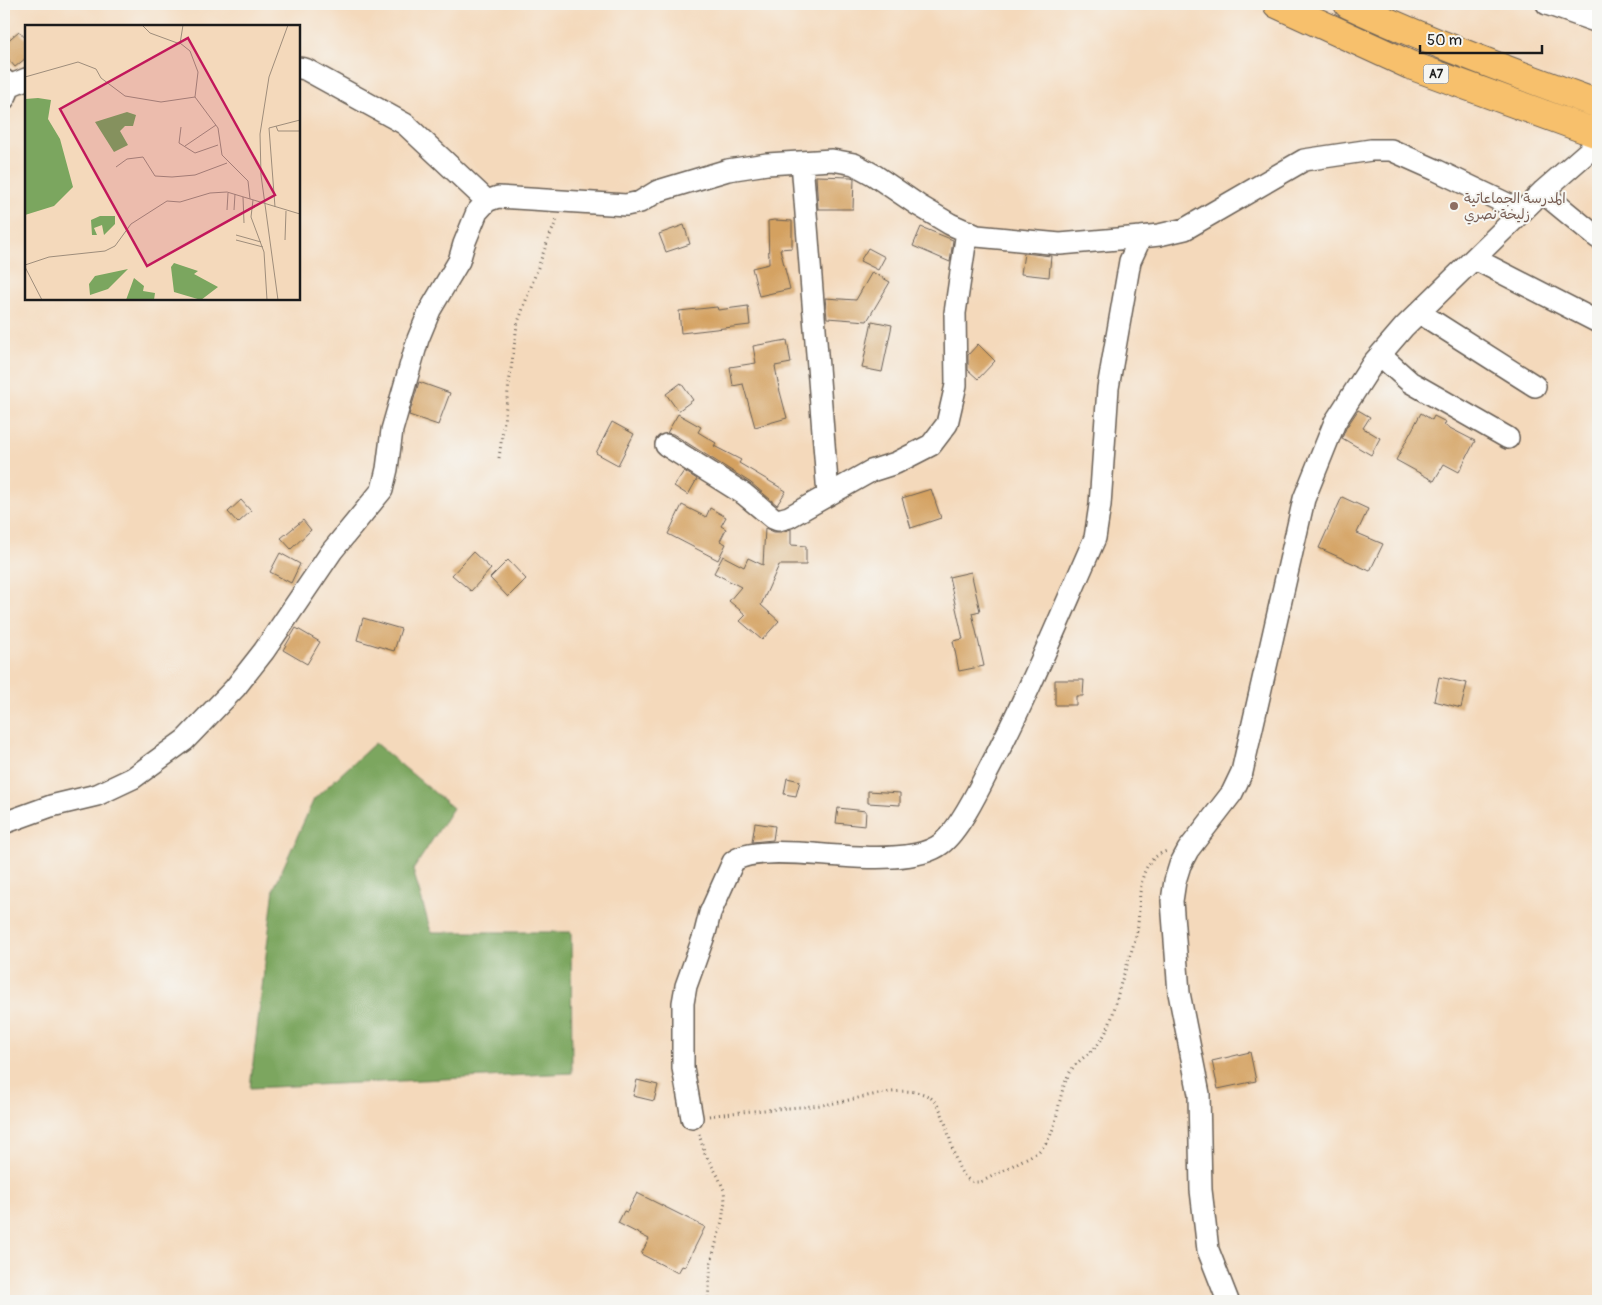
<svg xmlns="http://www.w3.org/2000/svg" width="1602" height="1305" font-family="Pangolin,'Playpen Sans Arabic',sans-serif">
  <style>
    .forest { fill: #7ba65f; stroke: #4c613e }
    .building { fill: #d4a161 }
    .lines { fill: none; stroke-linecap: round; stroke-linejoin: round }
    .minor-casing { stroke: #685e54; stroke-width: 24 }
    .highway-casing { stroke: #685e54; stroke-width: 30 }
    .path { stroke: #685e54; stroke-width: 3; stroke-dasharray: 1 4; stroke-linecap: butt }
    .minor { stroke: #fff; stroke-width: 21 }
    .highway { stroke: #f7c06c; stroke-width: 28 }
    .education-dot { fill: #8d6e63; stroke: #f6f6f2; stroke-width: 2 }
    .labels { text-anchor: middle; stroke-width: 4; stroke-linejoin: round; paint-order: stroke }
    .shield { fill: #f6f6f2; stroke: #5d5d5c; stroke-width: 1 }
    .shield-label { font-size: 12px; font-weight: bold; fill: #1c1c1c }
    .education-label { font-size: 14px; fill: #785e54; stroke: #f6f6f2; text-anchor: start }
    .inset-road { fill: none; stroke: #9e8d7b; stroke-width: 1 }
    .view { fill: #c2185b; fill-opacity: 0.15; stroke: #c2185b; stroke-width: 2.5 }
    .inset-edge { fill: none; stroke: #1c1c1c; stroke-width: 2.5 }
  </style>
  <rect width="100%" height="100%" fill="#f6f6f2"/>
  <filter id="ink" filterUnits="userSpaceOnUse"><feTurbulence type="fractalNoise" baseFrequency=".02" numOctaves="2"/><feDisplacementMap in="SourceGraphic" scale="10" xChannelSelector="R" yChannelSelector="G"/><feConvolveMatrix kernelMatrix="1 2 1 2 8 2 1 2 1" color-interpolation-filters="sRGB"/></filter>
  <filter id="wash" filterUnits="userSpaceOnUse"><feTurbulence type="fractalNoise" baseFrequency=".0096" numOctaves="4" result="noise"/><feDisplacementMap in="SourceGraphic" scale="20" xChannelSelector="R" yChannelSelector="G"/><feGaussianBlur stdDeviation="1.12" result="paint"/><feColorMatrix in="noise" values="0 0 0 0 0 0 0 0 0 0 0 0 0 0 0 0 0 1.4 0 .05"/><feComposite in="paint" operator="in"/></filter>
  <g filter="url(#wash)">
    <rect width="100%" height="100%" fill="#f4d9bb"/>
    <path class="forest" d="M 375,743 L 453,808 L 413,870 L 431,932 L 571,932 L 572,1073 L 250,1088 L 274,888 L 314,799 Z"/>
    <g id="blocks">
      <path class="building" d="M 19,31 L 26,39 L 26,58 L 15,67 L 4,54 L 4,44 Z
        M 816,176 L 851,177 L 854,178 L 853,209 L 818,209 Z
        M 774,220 L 792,221 L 792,248 L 780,249 L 790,289 L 759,296 L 752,268 L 769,264 L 768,221 Z
        M 684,225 L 690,244 L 666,252 L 659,234 Z
        M 921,227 L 953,240 L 950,262 L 913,246 Z
        M 868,248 L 885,257 L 878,270 L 860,261 Z
        M 1024,253 L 1051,256 L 1049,277 L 1021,274 Z
        M 872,272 L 890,282 L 867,321 L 827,318 L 825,298 L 856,300 Z
        M 748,306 L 750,325 L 681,333 L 679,311 L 717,307 L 718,310 Z
        M 872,321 L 892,325 L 882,372 L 862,368 Z
        M 787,340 L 791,363 L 775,366 L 779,388 L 787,418 L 755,427 L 743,384 L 733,386 L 730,367 L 756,363 L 753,346 Z
        M 978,344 L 995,361 L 978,379 L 968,370 L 968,355 Z
        M 419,382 L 450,393 L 438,425 L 409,415 Z
        M 681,383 L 693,400 L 678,411 L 666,394 Z
        M 1358,410 L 1370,417 L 1363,428 L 1380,438 L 1371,455 L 1342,438 L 1346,428 Z
        M 1421,413 L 1432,420 L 1434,416 L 1446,422 L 1444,425 L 1475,441 L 1459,472 L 1444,464 L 1434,481 L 1396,460 Z
        M 678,414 L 701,427 L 698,432 L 716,443 L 714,446 L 741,460 L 739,463 L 786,491 L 777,505 L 751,483 L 673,434 L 667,433 Z
        M 612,422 L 634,434 L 618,465 L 596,453 Z
        M 684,471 L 697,479 L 688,495 L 674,486 Z
        M 931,489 L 941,518 L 911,528 L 902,498 Z
        M 1342,497 L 1368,509 L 1357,533 L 1383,544 L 1370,571 L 1319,548 Z
        M 241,500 L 251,511 L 238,523 L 228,512 Z
        M 682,505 L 706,517 L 710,508 L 726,517 L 721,526 L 726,529 L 720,541 L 726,544 L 718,560 L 668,534 Z
        M 303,520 L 311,530 L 291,549 L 281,538 Z
        M 765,528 L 774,532 L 781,532 L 791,529 L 791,545 L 806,546 L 806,565 L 779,565 L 761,605 L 779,621 L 762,640 L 740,621 L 746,615 L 729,601 L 741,587 L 714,573 L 723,556 L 744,567 L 748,558 L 763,565 Z
        M 473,552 L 491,569 L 471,591 L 452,575 Z
        M 280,553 L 300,564 L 291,583 L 270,572 Z
        M 508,560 L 526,579 L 508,597 L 490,578 Z
        M 971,572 L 980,611 L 972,613 L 984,666 L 959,671 L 953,641 L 963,639 L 949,577 Z
        M 363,618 L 401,629 L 394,651 L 357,640 Z
        M 296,628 L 320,642 L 307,664 L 283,650 Z
        M 1439,677 L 1467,683 L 1461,708 L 1434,701 Z
        M 1055,680 L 1084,680 L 1083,696 L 1076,696 L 1076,705 L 1055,705 Z
        M 787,778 L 800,781 L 796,796 L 784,794 Z
        M 868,791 L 900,793 L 900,805 L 868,803 Z
        M 838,808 L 866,811 L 865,826 L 836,823 Z
        M 755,823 L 775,826 L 773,840 L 752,842 Z
        M 1250,1052 L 1256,1081 L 1218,1089 L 1212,1061 Z
        M 637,1080 L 658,1085 L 654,1101 L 633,1096 Z
        M 637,1193 L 705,1227 L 685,1267 L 682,1266 L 678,1273 L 641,1254 L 649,1239 L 618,1223 L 624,1211 L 627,1212 Z"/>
    </g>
  </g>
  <g filter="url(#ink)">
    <use href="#blocks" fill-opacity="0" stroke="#685e54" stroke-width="1"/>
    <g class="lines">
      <defs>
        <path id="minor" d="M 1547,4 L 1598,22
          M 299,68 L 305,69 L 405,124 L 487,201
          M 4,80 C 10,87 9,91 4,99
          M 9,86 L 26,79
          M 802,162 L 828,495
          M 1542,192 L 1598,238
          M 1475,259 L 1598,322
          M 1420,313 L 1535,386
          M 1380,355 L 1410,382 L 1508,438
          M 666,445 L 744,494 L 773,518 L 778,520 L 789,517 L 871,471 L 896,463 L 931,445 L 947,424 L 956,385 L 955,313 L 967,231
          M 4,823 L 51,806 L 97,795 L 133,778 L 185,740 L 235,688 L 264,651 L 332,551 L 382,490 L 387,469 L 392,430 L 418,339 L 430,310 L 459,261 L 464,244 L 477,212 L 487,201 L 498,197 L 626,205 L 640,202 L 658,191 L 728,170 L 767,164 L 832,160 L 854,164 L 874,175 L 918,205 L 950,224 L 977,236 L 1060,244 L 1141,237 L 1159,235 L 1185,229 L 1304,160 L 1371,150 L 1391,150 L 1436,170 L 1522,211
          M 692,1118 L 683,1068 L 683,1003 L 686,986 L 705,933 L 710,913 L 733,862 C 750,846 817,855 841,856 C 867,858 919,861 941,844 C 958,831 976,795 986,775 C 1027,698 1060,617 1095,538 L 1100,505 L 1108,388 L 1130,261 L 1141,237
          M 1228,1301 L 1208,1250 L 1201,1190 L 1199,1094 L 1179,993 L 1172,901 L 1175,881 L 1180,865 L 1188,850 L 1232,793 L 1242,772 L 1304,499 L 1335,422 L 1373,363 L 1404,327 L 1542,192 L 1598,143"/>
        <path id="highway" d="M 1277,4 L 1410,65 L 1598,134
          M 1348,4 C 1429,42 1514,73 1598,104"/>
      </defs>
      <use href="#minor" class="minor-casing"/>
      <use href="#highway" class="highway-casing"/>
      <path class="path" d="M 499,458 L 517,325 L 548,240 L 558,217
        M 709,1116 C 749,1110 789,1109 829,1104 C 855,1100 903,1084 926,1095 C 956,1107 946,1192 983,1181 L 1038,1152 C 1061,1132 1055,1098 1070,1072 C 1077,1060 1091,1054 1099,1043 C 1112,1026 1115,1005 1120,986 C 1126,967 1133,949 1137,931 C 1142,903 1133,862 1167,851
        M 699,1134 L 705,1154 L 718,1176 L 724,1190 L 725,1201 L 722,1221 L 711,1262 L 708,1301"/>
      <use href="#minor" class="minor"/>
      <use href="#highway" class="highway"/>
    </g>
  </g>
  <circle class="education-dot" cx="1454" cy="206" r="5"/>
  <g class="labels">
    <rect class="shield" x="1423.5" y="64.5" width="25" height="19" rx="4"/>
    <g class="shield-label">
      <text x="1436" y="78">A7</text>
    </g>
    <g class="education-label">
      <text x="1464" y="203">المدرسة الجماعاتية<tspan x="1464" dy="16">زليخة نصري</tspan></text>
    </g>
  </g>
  <g transform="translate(25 25)">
    <rect width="275" height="275" fill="#f4d9bb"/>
    <path d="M 13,73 L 26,75 L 23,94 L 35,114 L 48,162 L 29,181 L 0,190 L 0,74 ZM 102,87 L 111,90 L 108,101 L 100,101 L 95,106 L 103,120 L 89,127 L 70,97 ZM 75,191 L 90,191 L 90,199 L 79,210 L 77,200 L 69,203 L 72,210 L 67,210 L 66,195 ZM 149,238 L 173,246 L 169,249 L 193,262 L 176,275 L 149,267 L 146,242 ZM 103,244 L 83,264 L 65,270 L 64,259 L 70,251 ZM 109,253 L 119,261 L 118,266 L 130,268 L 129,275 L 101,275 Z" fill="#7ba65f"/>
    <path class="inset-road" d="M 117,0 L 125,8 L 155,19 L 158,0M 155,18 L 165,26 L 173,47 L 170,72M 0,52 L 53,37 L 71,44 L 76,53 L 100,71 L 136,77 L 170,72 L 193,103 L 197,130 L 223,156 L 225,174M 251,101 L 253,106 L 275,106M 156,102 L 154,118 L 170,128 L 193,120M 160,121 L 191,100M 91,142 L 102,134 L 118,132 L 130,151 L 147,152 L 170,150 L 202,138M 218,172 L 219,198M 228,175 L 226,192 L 239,227 L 242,275M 250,182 L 244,103 L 275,95M 202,185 L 203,168M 209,185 L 210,169M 211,210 L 236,217M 211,215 L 238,222M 260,215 L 261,186M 0,240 L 24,232 L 80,226 L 90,221 L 106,199 L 142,176 L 155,177 L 185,168 L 202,167 L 275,189M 0,242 L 17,275M 253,275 L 236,150 L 235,109 L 244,52 L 263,0"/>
    <path class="view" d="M 163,13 L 250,170 L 122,241 L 35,84 Z"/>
    <rect width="275" height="275" class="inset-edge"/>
  </g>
  <rect width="1602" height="1305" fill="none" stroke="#f6f6f2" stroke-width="20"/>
  <path d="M1420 45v8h122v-8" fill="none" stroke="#1c1c1c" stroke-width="2.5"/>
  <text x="1427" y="45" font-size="15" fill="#1c1c1c" stroke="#f6f6f2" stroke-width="4" paint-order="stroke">50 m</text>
</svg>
